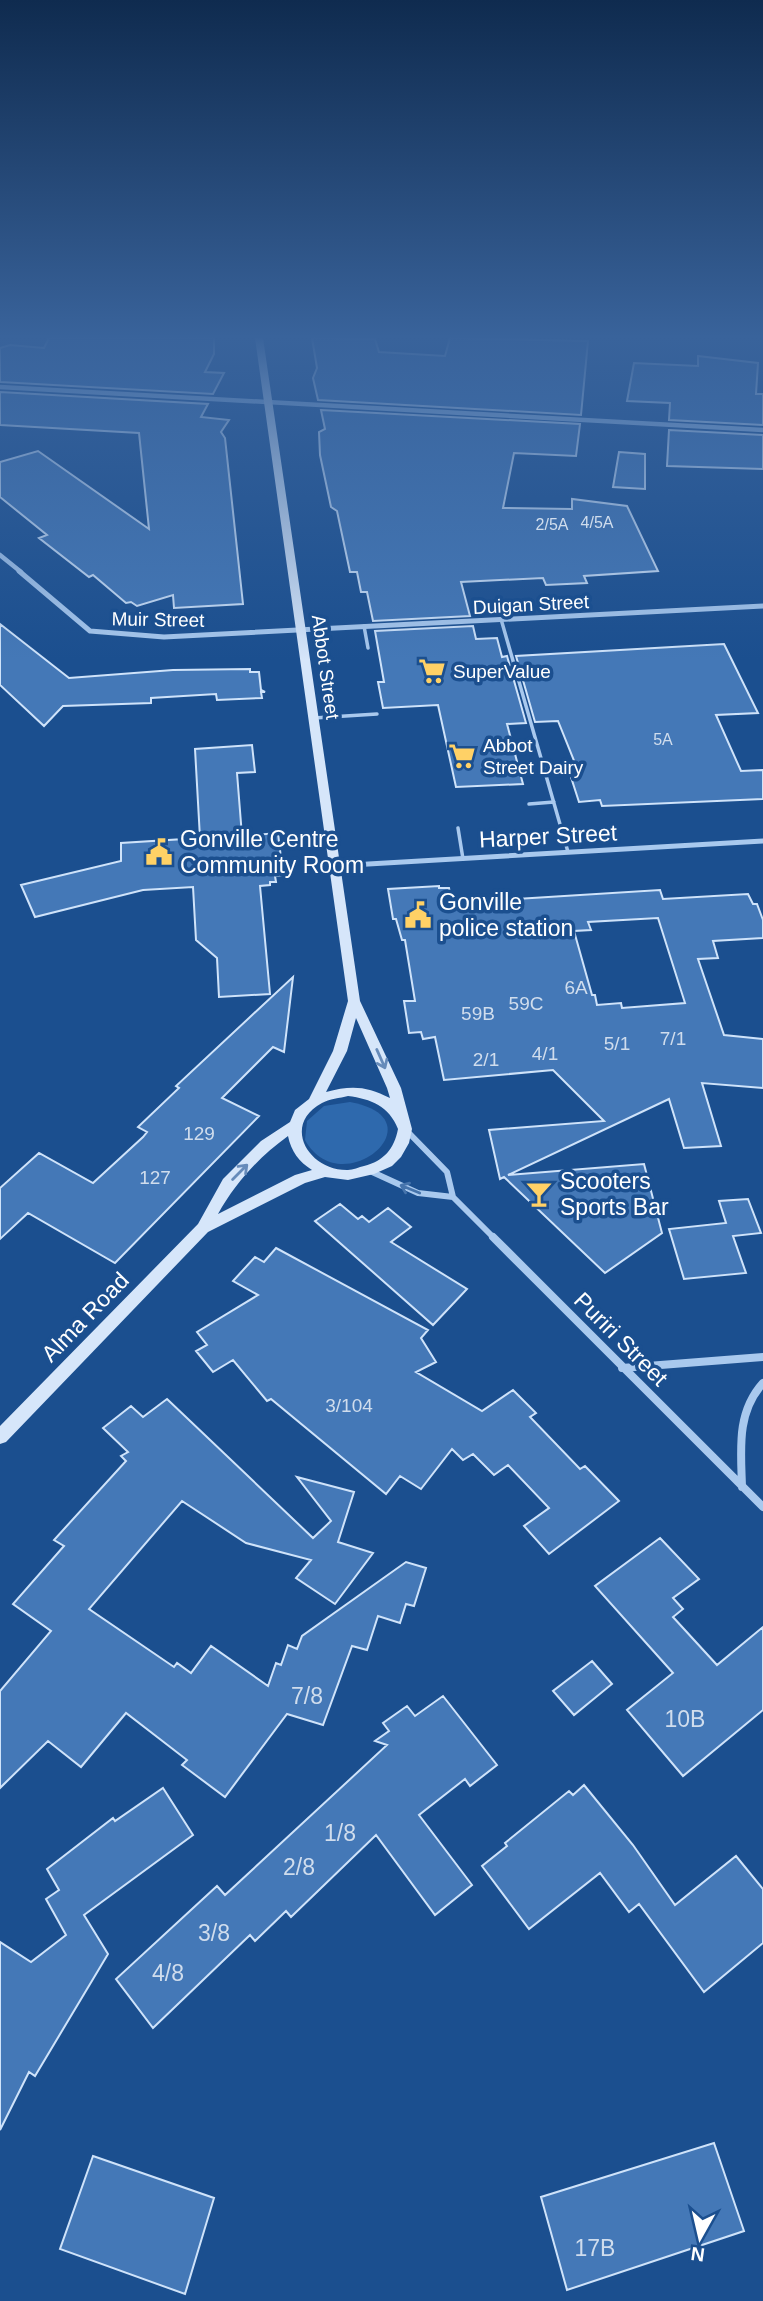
<svg xmlns="http://www.w3.org/2000/svg" width="763" height="2301" font-family="Arial,sans-serif">
  <style>
    .green { fill: #2e69ad }
    .building { fill: #4478b7; stroke: #cfe3fa; stroke-width: 2; fill-rule: evenodd }
    .lines { fill: none; stroke-linecap: round; stroke-linejoin: round }
    .lane { stroke: #a9c9ee; stroke-width: 3.5 }
    .street-far3 { stroke: #a9c9ee; stroke-width: 4.5 }
    .street-far2 { stroke: #a9c9ee; stroke-width: 5 }
    .street-far1 { stroke: #a9c9ee; stroke-width: 6 }
    .street { stroke: #a9c9ee; stroke-width: 8 }
    .secondary { fill: #d6e6fa; fill-rule: evenodd }
    .oneway { stroke: #668bba }
    .oneway2 { stroke: #4674ac }
    .labels { text-anchor: middle; stroke-width: 7; stroke-linejoin: round; paint-order: stroke }
    .far-number-label { font-size: 16px; fill: #d0dded }
    .far-street-label { font-size: 19px; fill: #fff; stroke: #1b4f8f }
    .far-poi-label { font-size: 19px; fill: #fff; stroke: #1b4f8f; text-anchor: start }
    .number-label { font-size: 19px; fill: #d0dded }
    .street-label { font-size: 23px; fill: #fff; stroke: #1b4f8f }
    .poi-label { font-size: 23px; fill: #fff; stroke: #1b4f8f; text-anchor: start }
    .near-number-label { font-size: 23px; fill: #d0dded }
  </style>
  <rect width="100%" height="100%" fill="#1b4f8f"/>
  <path class="green" d="M 350,1102 C 442,1119 341,1205 305,1140 L 307,1121 L 324,1106 Z"/>
  <path class="building" d="M 49,338 L 214,338 L 214,354 L 205,372 L 224,373 L 213,394 L 0,382 L 0,348 L 10,345 L 44,348 Z
    M 312,338 L 375,339 L 379,352 L 445,356 L 450,338 L 588,341 L 581,415 L 318,400 L 313,378 L 317,368 Z
    M 698,356 L 758,363 L 756,394 L 763,394 L 763,425 L 669,420 L 670,403 L 627,401 L 634,363 L 698,366 Z
    M 0,392 L 208,404 L 201,417 L 229,420 L 221,432 L 225,438 L 243,604 L 174,608 L 173,595 L 137,606 L 131,602 L 126,603 L 93,575 L 89,577 L 39,538 L 47,535 L 0,497 L 0,462 L 38,451 L 149,529 L 139,433 L 0,425 Z
    M 321,410 L 580,424 L 576,456 L 514,453 L 503,508 L 572,509 L 572,499 L 627,506 L 658,571 L 584,576 L 587,583 L 546,585 L 543,578 L 461,582 L 470,616 L 373,621 L 367,592 L 361,592 L 357,572 L 350,572 L 337,511 L 331,507 L 320,455 L 319,432 L 325,429 Z
    M 669,430 L 763,435 L 763,469 L 667,466 Z
    M 619,452 L 645,454 L 645,489 L 613,487 Z
    M 0,624 L 69,678 L 173,670 L 250,669 L 250,672 L 259,672 L 261,690 L 265,692 L 261,692 L 262,698 L 217,700 L 216,694 L 151,698 L 151,703 L 63,706 L 44,726 L 0,685 Z
    M 473,626 L 476,639 L 497,638 L 502,657 L 507,656 L 526,723 L 507,724 L 523,784 L 456,787 L 438,705 L 383,708 L 378,682 L 384,682 L 375,631 Z
    M 724,644 L 758,713 L 716,715 L 741,771 L 763,770 L 763,799 L 602,806 L 600,800 L 579,802 L 570,774 L 579,773 L 558,721 L 535,722 L 516,656 Z
    M 252,745 L 255,772 L 237,773 L 242,836 L 278,833 L 283,875 L 275,876 L 276,882 L 270,882 L 270,885 L 260,886 L 270,994 L 219,997 L 217,958 L 196,940 L 193,887 L 143,890 L 35,917 L 21,885 L 121,861 L 121,843 L 200,838 L 195,749 Z
    M 439,886 L 439,888 L 449,888 L 452,903 L 660,890 L 663,899 L 748,894 L 753,904 L 757,904 L 763,920 L 763,938 L 713,941 L 718,958 L 698,959 L 724,1035 L 763,1039 L 763,1088 L 702,1083 L 721,1146 L 684,1148 L 669,1099 L 508,1175 L 644,1164 L 662,1233 L 605,1273 L 504,1177 L 500,1179 L 489,1130 L 604,1121 L 553,1070 L 444,1080 L 435,1037 L 423,1039 L 421,1032 L 409,1033 L 404,1001 L 415,1001 L 405,940 L 402,940 L 396,919 L 393,919 L 388,889 ZM 658,918 L 685,1003 L 622,1008 L 621,1003 L 597,1005 L 595,995 L 592,995 L 574,931 L 591,930 L 588,922 Z
    M 293,977 L 284,1052 L 273,1047 L 222,1098 L 259,1116 L 115,1263 L 28,1213 L 0,1239 L 0,1188 L 39,1153 L 93,1183 L 143,1137 L 147,1132 L 138,1127 L 179,1088 L 176,1086 Z
    M 748,1199 L 761,1233 L 733,1236 L 746,1273 L 684,1279 L 669,1229 L 726,1223 L 719,1201 Z
    M 340,1204 L 358,1219 L 362,1216 L 369,1222 L 388,1208 L 411,1227 L 391,1242 L 467,1289 L 433,1325 L 315,1221 Z
    M 276,1248 L 428,1330 L 421,1338 L 436,1362 L 416,1372 L 482,1411 L 513,1390 L 536,1413 L 530,1417 L 580,1469 L 585,1466 L 619,1501 L 549,1554 L 524,1526 L 549,1508 L 508,1465 L 494,1475 L 473,1454 L 463,1460 L 452,1449 L 421,1489 L 400,1476 L 386,1494 L 271,1399 L 267,1401 L 233,1360 L 213,1372 L 196,1351 L 207,1345 L 197,1332 L 258,1295 L 233,1281 L 255,1257 L 264,1262 Z
    M 167,1399 L 313,1538 L 331,1521 L 297,1477 L 354,1492 L 338,1542 L 373,1553 L 335,1604 L 296,1578 L 311,1560 L 246,1543 L 182,1501 L 89,1609 L 174,1667 L 177,1663 L 191,1673 L 211,1646 L 268,1686 L 276,1663 L 281,1665 L 288,1645 L 297,1649 L 302,1636 L 406,1562 L 426,1568 L 414,1606 L 406,1604 L 400,1623 L 378,1616 L 367,1650 L 352,1646 L 323,1725 L 287,1714 L 225,1797 L 182,1765 L 187,1760 L 126,1713 L 81,1767 L 48,1741 L 0,1788 L 0,1691 L 51,1631 L 13,1604 L 64,1546 L 54,1540 L 126,1461 L 121,1456 L 128,1452 L 103,1428 L 131,1406 L 143,1417 Z
    M 660,1538 L 699,1579 L 673,1598 L 683,1609 L 673,1617 L 717,1665 L 763,1627 L 763,1710 L 683,1776 L 627,1710 L 673,1673 L 595,1586 Z
    M 592,1661 L 612,1684 L 574,1715 L 553,1691 Z
    M 443,1696 L 497,1765 L 470,1786 L 465,1779 L 419,1815 L 472,1885 L 435,1915 L 376,1835 L 291,1917 L 286,1911 L 255,1941 L 250,1935 L 153,2028 L 116,1979 L 217,1886 L 225,1895 L 387,1745 L 375,1741 L 389,1731 L 383,1723 L 407,1706 L 415,1716 Z
    M 584,1785 L 633,1845 L 675,1905 L 736,1856 L 763,1889 L 763,1943 L 704,1992 L 639,1904 L 629,1912 L 600,1873 L 529,1929 L 482,1866 L 507,1846 L 505,1843 L 569,1791 L 573,1795 Z
    M 163,1788 L 193,1835 L 84,1915 L 108,1954 L 35,2076 L 29,2072 L 0,2130 L 0,1942 L 31,1962 L 66,1935 L 46,1899 L 59,1890 L 47,1869 L 113,1818 L 115,1821 Z
    M 714,2143 L 744,2231 L 567,2290 L 541,2197 Z
    M 93,2156 L 214,2198 L 185,2294 L 60,2249 Z"/>
  <g class="lines">
    <path class="lane" d="M 501,619 L 568,852
      M 364,626 L 368,648
      M 314,718 L 377,714
      M 529,804 L 554,802
      M 458,828 L 463,859"/>
    <path class="street-far3" d="M 0,387 L 763,430
      M 0,555 L 21,572"/>
    <path class="street-far2" d="M 19,571 L 90,631 L 164,637 L 763,606
      M 334,866 L 763,841"/>
    <path class="street-far1" d="M 334,866 L 346,865
      M 405,1129 L 447,1172 L 453,1197 L 495,1239
      M 370,1171 L 418,1193 L 453,1197"/>
    <path class="street" d="M 493,1237 L 763,1507
      M 622,1368 L 763,1357
      M 742,1487 C 741,1450 736,1413 763,1383"/>
    <path class="secondary" d="M 255,338 L 263,338 L 360,1001 L 401,1088 L 412,1129 L 409,1143 L 401,1157 L 392,1166 L 374,1174 L 348,1180 L 325,1177 L 305,1183 L 208,1232 L 6,1442 L 0,1444 L 0,1426 L 198,1224 L 223,1179 L 261,1141 L 290,1122 L 295,1110 L 309,1099 L 333,1051 L 348,1001 ZM 356,1018 L 387,1088 L 390,1098 C 367,1086 351,1085 326,1092 L 347,1051 ZM 348,1096 C 371,1099 389,1106 398,1129 C 394,1149 384,1161 364,1166 C 359,1167 353,1170 348,1170 C 309,1171 281,1125 322,1103 C 329,1099 340,1098 348,1096 ZM 288,1136 C 291,1151 299,1162 312,1170 L 295,1175 L 218,1214 C 236,1182 259,1157 288,1136 Z"/>
  </g>
  <defs><path id="oneway-shaft" d="M-6 0H5M1.5-3L5.5 0L1.5 3" fill="none" stroke-width="1.6" stroke-linecap="round" stroke-linejoin="round" transform="scale(1.75)"/></defs>
  <g class="oneway">
    <use href="#oneway-shaft" transform="translate(381 1059) rotate(66)"/>
    <use href="#oneway-shaft" transform="translate(240 1172) rotate(-45)"/>
  </g>
  <use class="oneway2" href="#oneway-shaft" transform="translate(410 1189) rotate(-158)"/>
  <linearGradient id="sky" x2="0" y2="1"><stop stop-color="#0f2b4f"/><stop offset="0.51" stop-color="#39639b"/><stop offset="1" stop-color="#39639b" stop-opacity="0"/></linearGradient>
  <rect width="763" height="660" fill="url(#sky)"/>
  <defs>
    <symbol id="supermarket-bare" viewBox="-9 -9 18 18"><path d="M-6-5.5h2.5l.6 2H6L4.5 2H-2.5L-4.4-4H-6ZM-1.5 3.2a1.3 1.3 0 1 0 .1 0ZM3 3.2a1.3 1.3 0 1 0 .1 0Z" fill="#ffd166" stroke="#1b4f8f" stroke-width="2.5" paint-order="stroke"/></symbol>
    <symbol id="civic-bare" viewBox="-9 -9 18 18"><path d="M-.6-6.5H3V-4.5H.6V-3L4-1V1h2V6H-6V1h2V-1L-.6-3ZM-1.2 2.5V6h2.4V2.5Z" fill="#ffd166" stroke="#1b4f8f" stroke-width="2.5" paint-order="stroke"/></symbol>
    <symbol id="bar-bare" viewBox="-9 -9 18 18"><path d="M-6-5H6L.8 .8V4.5H3.5V6h-7V4.5H-.8V.8Z" fill="#ffd166" stroke="#1b4f8f" stroke-width="2.5" paint-order="stroke"/></symbol>
  </defs>
  <g fill-rule="evenodd">
    <use href="#supermarket-bare" x="413" y="652" width="38" height="38"/>
    <use href="#supermarket-bare" x="443" y="737" width="38" height="38"/>
    <use href="#civic-bare" x="140" y="833" width="38" height="38"/>
    <use href="#civic-bare" x="399" y="896" width="38" height="38"/>
    <use href="#bar-bare" x="520" y="1175" width="38" height="38"/>
  </g>
  <g class="labels">
    <g class="far-number-label">
      <text x="597" y="528">4/5A</text>
      <text x="552" y="530">2/5A</text>
      <text x="663" y="745">5A</text>
    </g>
    <g class="far-street-label">
      <text transform="translate(531 604) rotate(-3)" y="7">Duigan Street</text>
      <text transform="translate(158 619) rotate(1)" y="7">Muir Street</text>
      <text transform="translate(326 667) rotate(82)" y="7">Abbot Street</text>
    </g>
    <g class="far-poi-label">
      <text x="453" y="678">SuperValue</text>
      <text x="483" y="752">Abbot<tspan x="483" dy="22">Street Dairy</tspan></text>
    </g>
    <g class="number-label">
      <text x="576" y="994">6A</text>
      <text x="526" y="1010">59C</text>
      <text x="478" y="1020">59B</text>
      <text x="673" y="1045">7/1</text>
      <text x="617" y="1050">5/1</text>
      <text x="545" y="1060">4/1</text>
      <text x="486" y="1066">2/1</text>
      <text x="199" y="1140">129</text>
      <text x="155" y="1184">127</text>
      <text x="349" y="1412">3/104</text>
    </g>
    <g class="street-label">
      <text transform="translate(548 836) rotate(-3)" y="8">Harper Street</text>
      <text transform="translate(85 1317) rotate(-46)" y="8">Alma Road</text>
      <text transform="translate(621 1339) rotate(45)" y="8">Puriri Street</text>
    </g>
    <g class="poi-label">
      <text x="180" y="847">Gonville Centre<tspan x="180" dy="26">Community Room</tspan></text>
      <text x="439" y="910">Gonville<tspan x="439" dy="26">police station</tspan></text>
      <text x="560" y="1189">Scooters<tspan x="560" dy="26">Sports Bar</tspan></text>
    </g>
    <g class="near-number-label">
      <text x="307" y="1704">7/8</text>
      <text x="685" y="1727">10B</text>
      <text x="340" y="1841">1/8</text>
      <text x="299" y="1875">2/8</text>
      <text x="214" y="1941">3/8</text>
      <text x="168" y="1981">4/8</text>
      <text x="595" y="2256">17B</text>
    </g>
  </g>
  <g transform="translate(700 2238) rotate(188)" stroke="#1b4f8f" stroke-width="5" paint-order="stroke">
  <path d="M0-5L12 26L0 18L-12 26Z" fill="#ffffff"/>
  <text y="-10" font-size="19" font-weight="bold" text-anchor="middle" fill="#ffffff">N</text>
  </g>
</svg>
